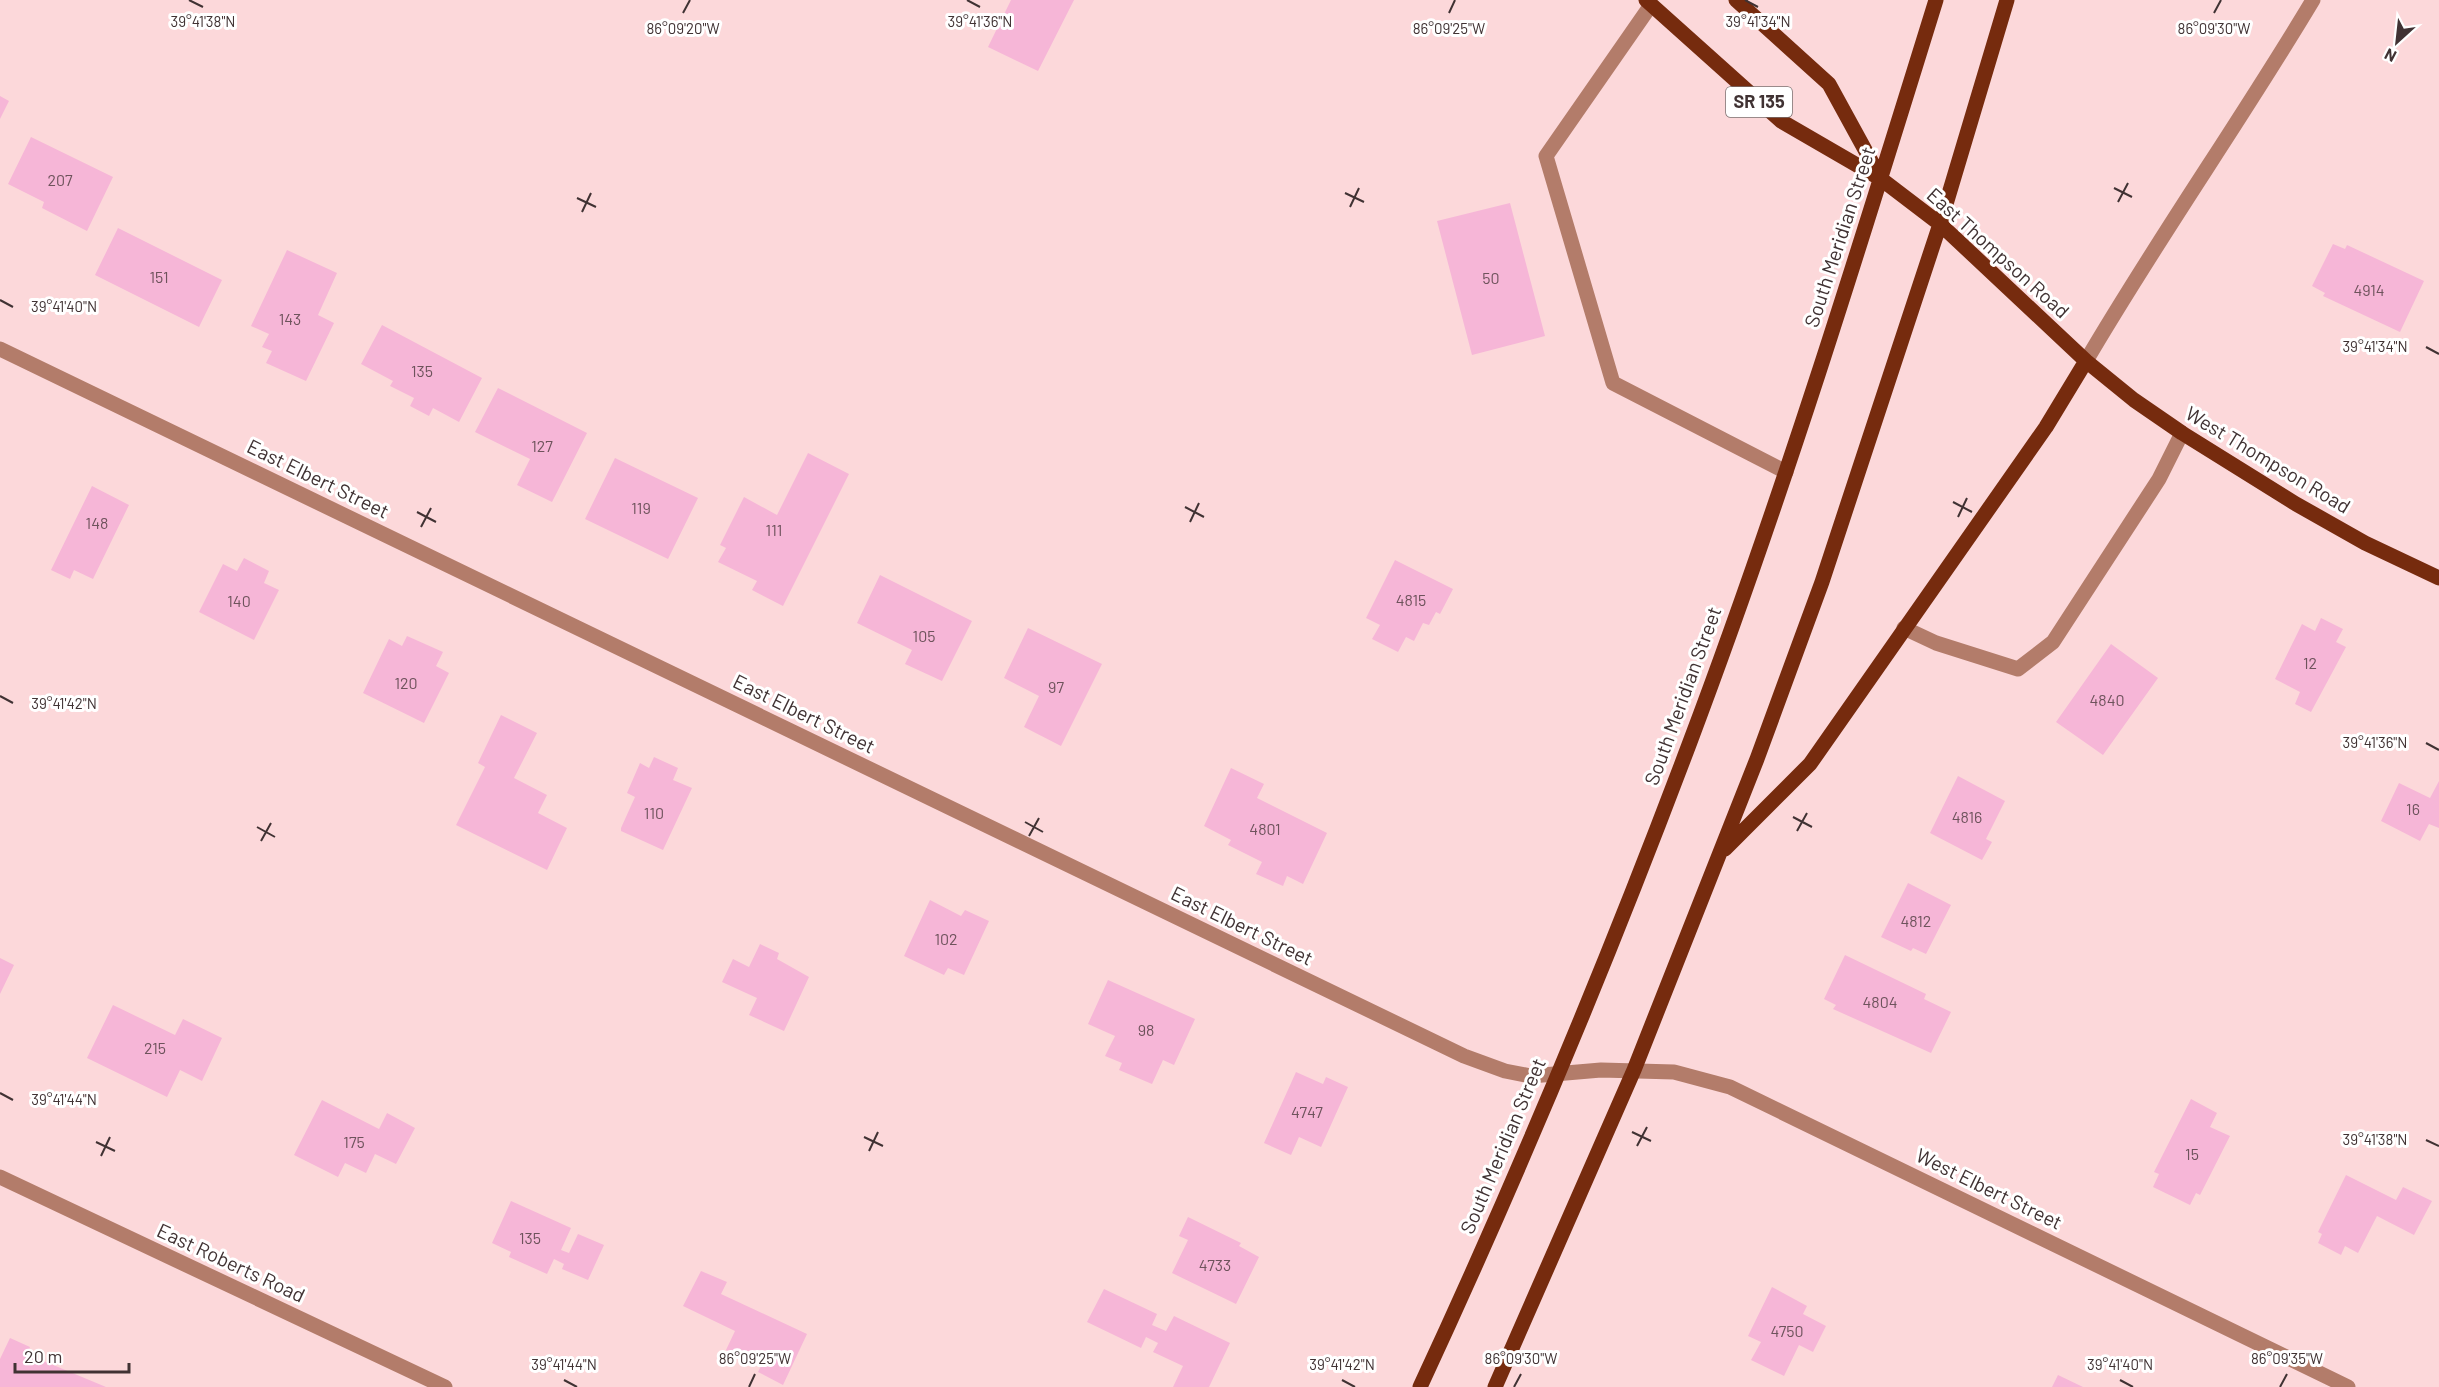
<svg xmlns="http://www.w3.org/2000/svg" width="2439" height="1387" font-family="Barlow,sans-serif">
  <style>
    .building { fill: #f6b6d7 }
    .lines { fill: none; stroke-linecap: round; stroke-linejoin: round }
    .minor { stroke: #b37c6a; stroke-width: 15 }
    .major { stroke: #762b0e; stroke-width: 15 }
    .ticks { fill: none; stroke: #403233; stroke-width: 2 }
    .labels { text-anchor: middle; stroke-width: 6; stroke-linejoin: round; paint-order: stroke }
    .number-label { font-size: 16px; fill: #6e535c }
    .shield { fill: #fff; stroke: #797070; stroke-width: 1.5 }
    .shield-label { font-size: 18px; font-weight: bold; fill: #403233 }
    .street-label { font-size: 20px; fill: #403233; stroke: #fff }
    .ticks-label { font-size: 15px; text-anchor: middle; fill: #403233; stroke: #fff; stroke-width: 6; stroke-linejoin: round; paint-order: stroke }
  </style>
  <rect width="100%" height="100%" fill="#fcd8da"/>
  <path class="building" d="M 1011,0 L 1074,0 L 1038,71 L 988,47 Z
    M 0,96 L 9,101 L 0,119 Z
    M 31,137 L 113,177 L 87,231 L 42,208 L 44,202 L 8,184 Z
    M 1510,203 L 1545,336 L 1472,355 L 1437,221 Z
    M 118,228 L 222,280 L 199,327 L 95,275 Z
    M 2333,244 L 2345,249 L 2347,245 L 2424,281 L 2400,332 L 2323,296 L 2325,293 L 2312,286 Z
    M 287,250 L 337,273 L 318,315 L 334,323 L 306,381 L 266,363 L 272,351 L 262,347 L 269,334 L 251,326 Z
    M 382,325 L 482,378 L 459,422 L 433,408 L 429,416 L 410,406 L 414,398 L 390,386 L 393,381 L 361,364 Z
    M 498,388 L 587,433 L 552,502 L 517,485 L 530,459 L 475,432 Z
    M 808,453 L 849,474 L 783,606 L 752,590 L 757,581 L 718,562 L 726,548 L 720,545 L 744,497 L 777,515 Z
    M 615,458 L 698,498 L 668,559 L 585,519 Z
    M 92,486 L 129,505 L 93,579 L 74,570 L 70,579 L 51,570 Z
    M 244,558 L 269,571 L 264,583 L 279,590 L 254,640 L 199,612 L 223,564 L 237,571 Z
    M 1395,560 L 1453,589 L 1440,614 L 1436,612 L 1429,625 L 1423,623 L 1414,641 L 1406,637 L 1398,652 L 1372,639 L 1380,625 L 1366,618 Z
    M 880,575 L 972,621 L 942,681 L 905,664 L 912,650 L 857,623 Z
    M 2321,618 L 2343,629 L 2336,642 L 2346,647 L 2311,712 L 2295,704 L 2300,692 L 2275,679 L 2302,624 L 2315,631 Z
    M 1028,628 L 1102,664 L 1061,746 L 1024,727 L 1039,696 L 1004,678 Z
    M 407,636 L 443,652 L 436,666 L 449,673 L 424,723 L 363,693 L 389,639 L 402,646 Z
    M 2111,644 L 2158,678 L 2103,755 L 2056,722 Z
    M 501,715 L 537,733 L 514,778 L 547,795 L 538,813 L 567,828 L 547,870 L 456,825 L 485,767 L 478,763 Z
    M 654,757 L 678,768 L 673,780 L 692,788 L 663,850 L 621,831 L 621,828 L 635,797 L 627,793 L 640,763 L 649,768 Z
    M 1231,768 L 1264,784 L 1257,798 L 1327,833 L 1303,884 L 1287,876 L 1283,886 L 1256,874 L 1262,862 L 1228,845 L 1231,840 L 1204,826 Z
    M 1958,776 L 2005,801 L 1986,839 L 1992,842 L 1982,860 L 1930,833 Z
    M 2439,781 L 2439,828 L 2429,824 L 2420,841 L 2381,821 L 2399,783 L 2430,798 Z
    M 1908,883 L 1951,905 L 1926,954 L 1913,948 L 1911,951 L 1881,937 Z
    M 930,900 L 961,916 L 965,910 L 989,921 L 964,975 L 948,968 L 944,975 L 904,956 Z
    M 760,944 L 779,953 L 777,959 L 809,977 L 784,1031 L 749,1015 L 757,998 L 722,982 L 733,959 L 749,967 Z
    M 1845,955 L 1926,994 L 1924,999 L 1951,1012 L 1931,1053 L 1833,1009 L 1836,1005 L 1824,999 Z
    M 0,958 L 14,965 L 0,994 Z
    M 1108,980 L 1195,1019 L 1174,1065 L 1163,1060 L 1152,1084 L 1119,1070 L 1122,1063 L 1105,1056 L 1115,1036 L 1088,1024 Z
    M 113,1005 L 175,1035 L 183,1019 L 222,1038 L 202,1081 L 180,1070 L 167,1097 L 87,1058 Z
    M 1296,1072 L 1323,1084 L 1326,1077 L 1348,1087 L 1321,1147 L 1299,1137 L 1291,1155 L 1264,1143 Z
    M 2191,1099 L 2217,1113 L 2210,1127 L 2230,1136 L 2200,1195 L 2196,1193 L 2190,1205 L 2153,1187 L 2159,1174 L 2154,1172 Z
    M 322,1100 L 379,1129 L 387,1113 L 415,1128 L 396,1164 L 375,1154 L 366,1173 L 345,1163 L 338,1177 L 294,1155 Z
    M 2346,1175 L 2396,1200 L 2403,1187 L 2432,1201 L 2414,1235 L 2377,1216 L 2358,1253 L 2345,1246 L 2341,1255 L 2318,1243 L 2322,1234 L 2318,1232 Z
    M 511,1201 L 571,1228 L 561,1250 L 569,1253 L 578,1234 L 604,1245 L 588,1280 L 562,1269 L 564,1264 L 554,1259 L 547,1274 L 509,1257 L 511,1252 L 492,1243 Z
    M 1188,1217 L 1241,1243 L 1239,1246 L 1259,1257 L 1236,1304 L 1172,1273 L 1188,1240 L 1179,1236 Z
    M 701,1271 L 727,1282 L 721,1294 L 807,1334 L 783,1385 L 758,1372 L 761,1366 L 726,1350 L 735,1331 L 683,1306 Z
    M 1772,1287 L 1807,1306 L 1803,1314 L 1826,1326 L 1813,1352 L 1799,1345 L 1784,1376 L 1751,1360 L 1761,1342 L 1748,1336 Z
    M 1104,1289 L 1157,1314 L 1152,1325 L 1166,1331 L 1174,1316 L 1230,1343 L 1209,1387 L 1173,1387 L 1183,1366 L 1153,1352 L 1158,1343 L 1146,1337 L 1141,1348 L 1087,1322 Z
    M 10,1338 L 30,1347 L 27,1354 L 106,1387 L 0,1387 L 0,1359 Z
    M 2058,1375 L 2083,1387 L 2052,1387 Z"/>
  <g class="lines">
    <path class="minor" d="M 1651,5 L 1546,156 L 1613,383 L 1786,472
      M 0,349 L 1464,1056 L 1505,1071 L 1531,1076 L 1601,1070 L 1674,1072 L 1730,1087 L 2348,1387
      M 2086,361 C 2158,238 2240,122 2313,0
      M 1904,628 L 1936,643 L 2018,669 L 2053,642 L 2159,479 L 2182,433
      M 0,1177 L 445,1387"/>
    <path class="major" d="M 1646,0 L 1781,121 L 1881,179 L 1940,224 L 2086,361 L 2134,400 L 2182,433 L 2296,504 L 2365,543 L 2439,578
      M 1736,0 L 1829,84 L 1881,179
      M 1725,849 L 1810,764 L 2046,427 L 2086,361
      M 1420,1387 C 1518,1176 1608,960 1690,742 C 1782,498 1859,249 1936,0
      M 1495,1387 L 1634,1070 L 1757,759 L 1822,582 L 1940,224 L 2007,0"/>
  </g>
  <path class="ticks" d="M 189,0 L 203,7M 967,0 L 980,7M 1745,0 L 1758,7M 683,13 L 690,0M 1449,13 L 1455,0M 2214,13 L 2221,0M 2114,188 L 2132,197M 1345,193 L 1364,202M 577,198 L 596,207M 2118,202 L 2128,183M 1350,207 L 1359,188M 582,212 L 591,193M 0,300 L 13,307M 2426,347 L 2439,354M 1953,502 L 1972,512M 1185,507 L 1204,517M 417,512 L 436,522M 1958,517 L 1967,498M 1190,522 L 1199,503M 421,527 L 431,508M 0,696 L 13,703M 2426,743 L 2439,750M 1793,817 L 1812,827M 1025,822 L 1043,832M 257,827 L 275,837M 1797,831 L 1807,813M 1029,836 L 1039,818M 261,841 L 271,823M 0,1093 L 13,1100M 1632,1132 L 1651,1141M 864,1137 L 883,1146M 2426,1140 L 2439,1146M 96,1142 L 115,1151M 1637,1146 L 1647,1127M 869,1151 L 878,1132M 101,1156 L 110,1137M 564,1380 L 577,1387M 1342,1380 L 1355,1387M 2120,1380 L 2133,1387M 749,1387 L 755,1374M 1514,1387 L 1521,1374M 2280,1387 L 2287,1374"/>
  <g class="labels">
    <g class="number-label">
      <text x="60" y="186">207</text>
      <text x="159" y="283">151</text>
      <text x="1491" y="284">50</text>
      <text x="2369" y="296">4914</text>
      <text x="290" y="325">143</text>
      <text x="422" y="377">135</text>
      <text x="542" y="452">127</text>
      <text x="641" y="514">119</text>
      <text x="97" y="529">148</text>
      <text x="774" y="536">111</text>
      <text x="1411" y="606">4815</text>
      <text x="239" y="607">140</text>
      <text x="924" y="642">105</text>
      <text x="2310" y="669">12</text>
      <text x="406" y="689">120</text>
      <text x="1056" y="693">97</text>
      <text x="2107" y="706">4840</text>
      <text x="2413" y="815">16</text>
      <text x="654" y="819">110</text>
      <text x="1967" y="823">4816</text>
      <text x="1265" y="835">4801</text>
      <text x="1916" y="927">4812</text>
      <text x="946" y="945">102</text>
      <text x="1880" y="1008">4804</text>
      <text x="1146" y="1036">98</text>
      <text x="155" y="1054">215</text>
      <text x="1307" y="1118">4747</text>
      <text x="354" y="1148">175</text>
      <text x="2192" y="1160">15</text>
      <text x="530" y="1244">135</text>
      <text x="1215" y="1271">4733</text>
      <text x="1787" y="1337">4750</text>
    </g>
    <rect class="shield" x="1726" y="87" width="66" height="30" rx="4.5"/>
    <g class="shield-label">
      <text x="1759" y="108">SR 135</text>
    </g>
    <g class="street-label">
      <text transform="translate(1840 237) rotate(-72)" y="7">South Meridian Street</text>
      <text transform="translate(1998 253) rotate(42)" y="7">East Thompson Road</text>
      <text transform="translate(2268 460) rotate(31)" y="7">West Thompson Road</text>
      <text transform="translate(318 479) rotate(26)" y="7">East Elbert Street</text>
      <text transform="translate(1683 696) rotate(-70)" y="7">South Meridian Street</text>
      <text transform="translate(804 714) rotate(26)" y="7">East Elbert Street</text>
      <text transform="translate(1242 926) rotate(26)" y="7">East Elbert Street</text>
      <text transform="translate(1503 1146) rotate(-67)" y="7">South Meridian Street</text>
      <text transform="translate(1989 1189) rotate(26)" y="7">West Elbert Street</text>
      <text transform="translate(231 1263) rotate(25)" y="7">East Roberts Road</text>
    </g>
  </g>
  <g class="ticks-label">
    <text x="203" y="27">39°41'38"N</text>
    <text x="980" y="27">39°41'36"N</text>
    <text x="1758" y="27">39°41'34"N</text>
    <text x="683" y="34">86°09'20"W</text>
    <text x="1449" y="34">86°09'25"W</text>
    <text x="2214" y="34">86°09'30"W</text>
    <text x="64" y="312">39°41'40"N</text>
    <text x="2375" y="352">39°41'34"N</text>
    <text x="64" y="709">39°41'42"N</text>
    <text x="2375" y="748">39°41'36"N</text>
    <text x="64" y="1105">39°41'44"N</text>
    <text x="2375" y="1145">39°41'38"N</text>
    <text x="755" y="1364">86°09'25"W</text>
    <text x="1521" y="1364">86°09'30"W</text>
    <text x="2287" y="1364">86°09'35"W</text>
    <text x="564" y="1370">39°41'44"N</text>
    <text x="1342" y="1370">39°41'42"N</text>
    <text x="2120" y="1370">39°41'40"N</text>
  </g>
  <g transform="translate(2397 42) rotate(207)" stroke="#ffffff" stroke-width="4.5" paint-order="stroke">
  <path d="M0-4.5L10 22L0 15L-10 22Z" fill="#403233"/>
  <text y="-9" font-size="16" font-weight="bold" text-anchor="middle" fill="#403233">N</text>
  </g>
  <path d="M15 1363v9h114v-9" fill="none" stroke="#403233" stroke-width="3"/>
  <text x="24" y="1363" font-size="18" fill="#403233" stroke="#ffffff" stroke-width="4.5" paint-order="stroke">20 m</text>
</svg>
